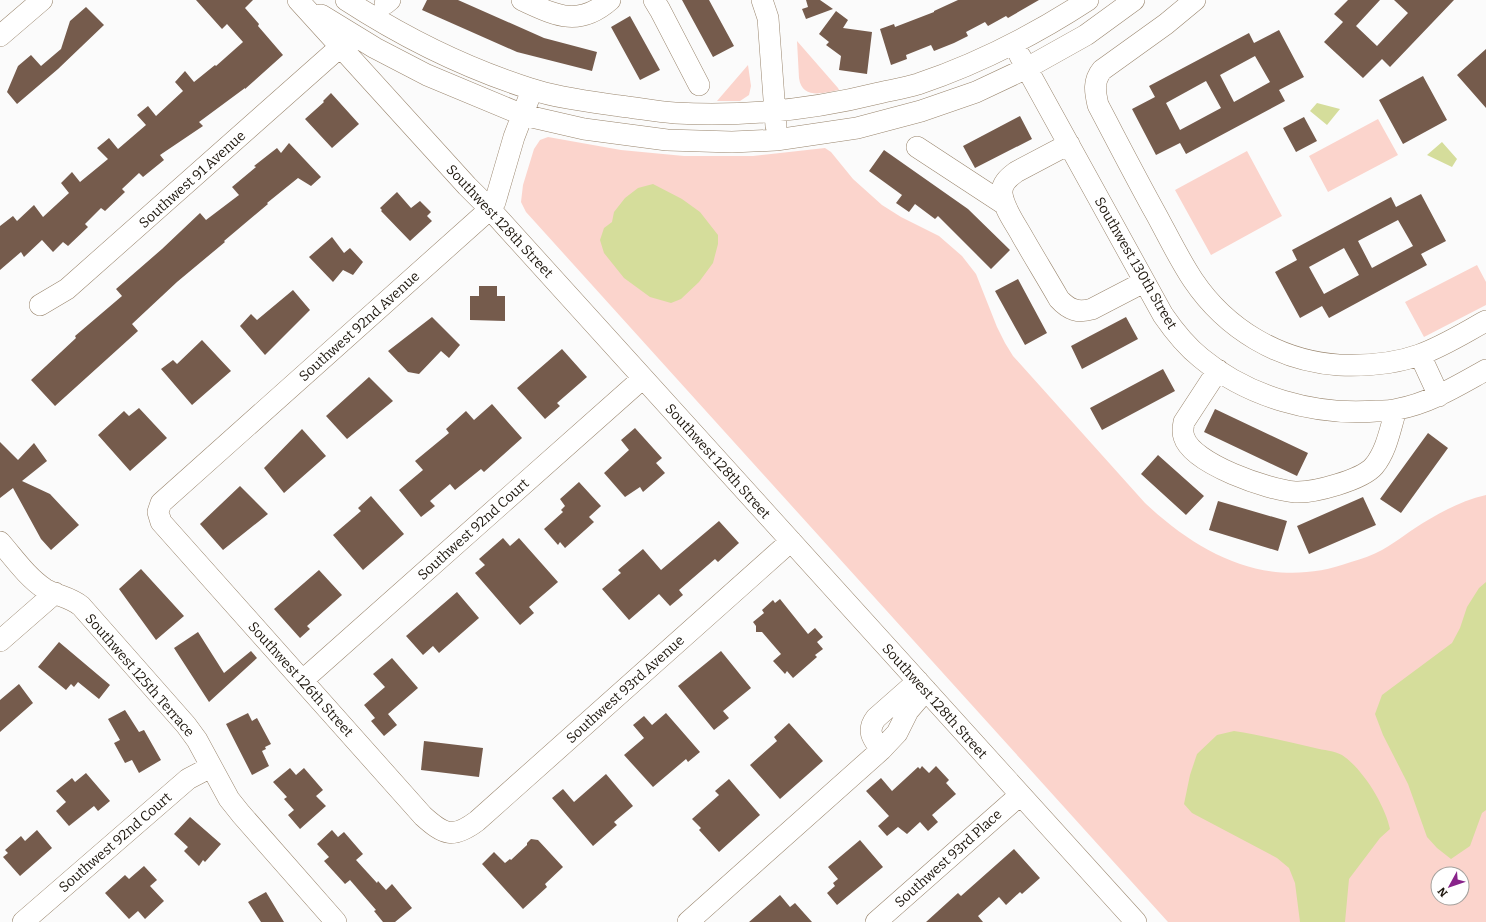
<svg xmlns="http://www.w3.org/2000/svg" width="1486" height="922" font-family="Bitter,serif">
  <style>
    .green { fill: #fbd4cc; fill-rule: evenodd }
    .water { fill: #d5dd9b }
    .building { fill: #755b4c; fill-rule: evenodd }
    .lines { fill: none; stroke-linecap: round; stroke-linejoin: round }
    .minor-casing { stroke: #99856d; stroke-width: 22 }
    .minor { stroke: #fff; stroke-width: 21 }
    .labels { text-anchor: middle; stroke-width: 4; stroke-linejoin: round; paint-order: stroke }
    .street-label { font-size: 14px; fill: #1d160d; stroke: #fff }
  </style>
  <rect width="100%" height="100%" fill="#fbfbfb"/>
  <path class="green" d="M 797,41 L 838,88 L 839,90 C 824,93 802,100 799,78 Z
    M 748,65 L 751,86 L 749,95 L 740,101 L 717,101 Z
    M 1378,119 L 1398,155 L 1328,192 L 1309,156 Z
    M 548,137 L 621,150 L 684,156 L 753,156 L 825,148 L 831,152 L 853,179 L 882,205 L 901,217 L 939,236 L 962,256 L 976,274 L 997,327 L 1005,343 L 1013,356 L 1145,503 C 1204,558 1271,591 1351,562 C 1362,559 1373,555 1382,550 C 1398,541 1412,529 1428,520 C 1446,509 1465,500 1486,495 L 1486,922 L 1168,922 L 526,212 L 521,202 L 523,185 L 534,149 L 540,140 ZM 1438,874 L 1462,874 L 1462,898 L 1438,898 Z
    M 1247,151 L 1282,216 L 1211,255 L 1175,190 Z
    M 1477,265 L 1486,282 L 1486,305 L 1424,337 L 1405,302 Z"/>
  <path class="water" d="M 1317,103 L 1340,109 L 1327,125 L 1310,111 Z
    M 1442,142 L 1457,159 L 1452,167 L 1427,155 Z
    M 653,184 L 682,199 L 700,212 L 718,235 L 718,244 L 713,263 L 699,282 L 681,299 L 671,303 L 650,297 L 624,278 L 604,253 L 600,240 L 604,228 L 612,222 L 614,212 L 625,198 L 638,188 Z
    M 1486,582 L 1486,810 L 1482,813 L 1470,846 L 1451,859 L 1437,848 L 1427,837 L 1408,784 L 1383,735 L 1375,714 L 1382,695 L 1452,643 L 1460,628 L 1467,607 L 1479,588 Z
    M 1234,731 C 1261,735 1288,742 1315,748 C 1323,750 1335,751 1342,755 C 1363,769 1385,805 1390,829 L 1380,838 L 1349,879 L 1345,922 L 1300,922 L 1295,883 L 1289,868 L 1277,858 L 1192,813 L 1184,804 L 1190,775 L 1197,754 L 1217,735 Z"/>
  <path class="building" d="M 196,0 L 253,0 L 245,8 L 259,24 L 258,26 L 283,55 L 245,89 L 245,88 L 199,122 L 203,126 L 160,155 L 164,160 L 143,177 L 139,173 L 122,189 L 125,192 L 105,211 L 101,208 L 85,224 L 88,227 L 68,246 L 63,242 L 53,252 L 42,240 L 24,257 L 21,252 L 0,270 L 0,226 L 13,216 L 17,221 L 34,205 L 43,217 L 69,193 L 61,183 L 72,172 L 80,182 L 108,159 L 97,148 L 109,138 L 118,149 L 146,125 L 137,115 L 148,106 L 156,116 L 183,91 L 175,82 L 185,71 L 194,82 L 215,65 L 216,66 L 243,42 L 227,24 L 222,29 Z
    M 427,0 L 458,0 L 544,38 L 597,52 L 592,71 L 517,52 L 422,10 Z
    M 682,0 L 709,0 L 734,46 L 713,57 Z
    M 806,0 L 820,0 L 833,9 L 806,19 L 802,9 L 808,7 Z
    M 958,0 L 1039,0 L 1008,18 L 1006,16 L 988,26 L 985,22 L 966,32 L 968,36 L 954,43 L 934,51 L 931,45 L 906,55 L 907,59 L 891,65 L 880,29 L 894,24 L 895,27 L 934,12 L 934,11 Z
    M 1348,0 L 1380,0 L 1356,26 L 1377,46 L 1408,13 L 1394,0 L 1454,0 L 1390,67 L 1382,59 L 1363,78 L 1324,42 L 1343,22 L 1334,14 Z
    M 86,7 L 104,25 L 58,69 L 17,104 L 7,92 L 18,66 L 31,55 L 41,66 L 61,49 L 70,21 Z
    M 836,11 L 848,20 L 843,28 L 872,32 L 867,74 L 839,70 L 841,56 L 826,45 L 829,42 L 819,34 Z
    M 630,16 L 660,70 L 640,80 L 611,27 Z
    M 1279,30 L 1304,77 L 1279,90 L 1285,101 L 1186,154 L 1180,143 L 1156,155 L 1132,109 L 1155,97 L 1149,86 L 1249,33 L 1254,43 ZM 1255,56 L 1270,82 L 1234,102 L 1220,75 ZM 1206,81 L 1221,108 L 1180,130 L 1166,103 Z
    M 1486,49 L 1486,108 L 1457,75 Z
    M 1423,76 L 1447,120 L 1403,144 L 1379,100 Z
    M 331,93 L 359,124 L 332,148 L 305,119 L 324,102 L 323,101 Z
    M 1020,116 L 1032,139 L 975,168 L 963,146 Z
    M 1304,117 L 1317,141 L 1296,152 L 1283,128 Z
    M 289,143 L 321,177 L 311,186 L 298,178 L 267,203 L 268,204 L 224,241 L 225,242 L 177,282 L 132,324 L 138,331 L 55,406 L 31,380 L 76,338 L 75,336 L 122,296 L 116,289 L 162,249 L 200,213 L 206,220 L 239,195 L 232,187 L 256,167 L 254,166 L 277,148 L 281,153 Z
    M 884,150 L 968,209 L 1010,250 L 991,269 L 938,216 L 935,219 L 915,204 L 909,212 L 896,203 L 902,195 L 869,171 Z
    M 397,192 L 411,208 L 420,201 L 431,212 L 427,216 L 432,221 L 410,241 L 381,211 L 382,210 L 380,208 Z
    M 1421,194 L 1446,241 L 1421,254 L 1427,265 L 1329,318 L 1322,306 L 1300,318 L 1275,272 L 1297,260 L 1292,250 L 1391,197 L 1396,207 ZM 1398,220 L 1413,246 L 1372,268 L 1358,241 ZM 1344,248 L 1359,275 L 1324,294 L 1309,267 Z
    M 332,237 L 344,253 L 350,248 L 363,262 L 353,275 L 343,270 L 333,282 L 309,257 Z
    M 1018,279 L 1047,333 L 1025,345 L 995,291 Z
    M 479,286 L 497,286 L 497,296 L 505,296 L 505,321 L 470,320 L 470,296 L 479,296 Z
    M 293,290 L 310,310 L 265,355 L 240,326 L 251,314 L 257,320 Z
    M 432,317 L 460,345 L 449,358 L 441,351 L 419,374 L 408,372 L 388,351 Z
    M 1126,317 L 1138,339 L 1082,369 L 1071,346 Z
    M 202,340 L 231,371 L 192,405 L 161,369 L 173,360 L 177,364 Z
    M 562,349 L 587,377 L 557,403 L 560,406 L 545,419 L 517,388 Z
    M 1163,369 L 1175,391 L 1102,430 L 1090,408 Z
    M 369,377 L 393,401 L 347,439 L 326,416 Z
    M 492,404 L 522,438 L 484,472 L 481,469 L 455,490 L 450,484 L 430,501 L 435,506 L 421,517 L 399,490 L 423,470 L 415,461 L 449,433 L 446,429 L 466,411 L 474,420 Z
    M 139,408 L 167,438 L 130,471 L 98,435 L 124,411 L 129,416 Z
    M 1215,409 L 1308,453 L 1297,476 L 1204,432 Z
    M 635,428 L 662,458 L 656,463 L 665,473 L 643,492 L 640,487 L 625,497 L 604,473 L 629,450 L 621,440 Z
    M 302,429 L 326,456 L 284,493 L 264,468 Z
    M 1428,433 L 1448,448 L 1401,513 L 1380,499 Z
    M 0,442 L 18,460 L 34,443 L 47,461 L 22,481 L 50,494 L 79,525 L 51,550 L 41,539 L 13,488 L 0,498 Z
    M 1158,455 L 1204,496 L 1186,515 L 1141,474 Z
    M 579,482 L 601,506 L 589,517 L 594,522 L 565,548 L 560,542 L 558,545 L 544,529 L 563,512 L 561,510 L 565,506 L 560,499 Z
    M 240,486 L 268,514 L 223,550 L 200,524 Z
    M 371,496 L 404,534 L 363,570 L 333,535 L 361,511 L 358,508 Z
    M 1363,497 L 1376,525 L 1309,554 L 1297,526 Z
    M 1218,501 L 1287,521 L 1278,551 L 1209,530 Z
    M 719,521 L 739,543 L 718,562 L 715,559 L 679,590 L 683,595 L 670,606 L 659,594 L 629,620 L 602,589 L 621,573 L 618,570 L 643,549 L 661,570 Z
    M 503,538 L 510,546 L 519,538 L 558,582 L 529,607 L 534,613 L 520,625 L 475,573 L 485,565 L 479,559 Z
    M 141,569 L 184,616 L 156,640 L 119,589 Z
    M 319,570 L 342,595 L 307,626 L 310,629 L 300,638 L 274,609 Z
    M 457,592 L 479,618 L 439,653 L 433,646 L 423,655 L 406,636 Z
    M 780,599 L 808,634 L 815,628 L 823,637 L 817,642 L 823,649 L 815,655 L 817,657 L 793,678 L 787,671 L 785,674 L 773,661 L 781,654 L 762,632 L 756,632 L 756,626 L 753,622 L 764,613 L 762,610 L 773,600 L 775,603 Z
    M 198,632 L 224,673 L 251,651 L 257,658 L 209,702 L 174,648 Z
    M 59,642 L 110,685 L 99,699 L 78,682 L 74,687 L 71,684 L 66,690 L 38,667 Z
    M 721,651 L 751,688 L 723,711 L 729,718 L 714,730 L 678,686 Z
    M 392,658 L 418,688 L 388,714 L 397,725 L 384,736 L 371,721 L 375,718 L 364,705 L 385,687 L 373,674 Z
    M 19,684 L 33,703 L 0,732 L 0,700 Z
    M 125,710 L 139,732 L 144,730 L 161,760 L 139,773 L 132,760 L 125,763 L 114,743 L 120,740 L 108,719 Z
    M 248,713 L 252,721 L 257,718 L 271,744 L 265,747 L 266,749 L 262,751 L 269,766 L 252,775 L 226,724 Z
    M 666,713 L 700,752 L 688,762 L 686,759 L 653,787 L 624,755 L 644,738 L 633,725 L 644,716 L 652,725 Z
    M 789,723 L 823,761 L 780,799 L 750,765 L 777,741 L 774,737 Z
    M 424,741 L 483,748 L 479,777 L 421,770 Z
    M 922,766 L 929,773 L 936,766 L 949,780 L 946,783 L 956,794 L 932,815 L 938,822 L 928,831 L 920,822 L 907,834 L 898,827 L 887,836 L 878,826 L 889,816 L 866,791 L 881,778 L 892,791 L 918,767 L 920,769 Z
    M 290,768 L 296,775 L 304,768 L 323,790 L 316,796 L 326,806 L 300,829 L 288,815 L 294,810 L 284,799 L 287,797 L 273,782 Z
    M 86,773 L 110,801 L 98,811 L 94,806 L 69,826 L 56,811 L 66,802 L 56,791 L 72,778 L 75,782 Z
    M 606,774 L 633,806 L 614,822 L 617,825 L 593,846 L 552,798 L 563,789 L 574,802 Z
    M 729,779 L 760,815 L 719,852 L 699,830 L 701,828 L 692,819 L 719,795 L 715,791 Z
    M 190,817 L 221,844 L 205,862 L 203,860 L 199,866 L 184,851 L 188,847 L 174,834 Z
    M 37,830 L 52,848 L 20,876 L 3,857 L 8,853 L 5,850 L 21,836 L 25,841 Z
    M 332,830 L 338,837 L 344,832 L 363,854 L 356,860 L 377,883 L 378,881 L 386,890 L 392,884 L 412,908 L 395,922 L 383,922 L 374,911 L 376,910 L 350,880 L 345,884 L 324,861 L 329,857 L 317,844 Z
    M 531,839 L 538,840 L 563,867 L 545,884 L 547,887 L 523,909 L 482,864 L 494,852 L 505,863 L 510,859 L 511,860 L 527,845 L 527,843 Z
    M 860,840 L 883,867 L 837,905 L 827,893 L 835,886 L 833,883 L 838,879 L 828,867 Z
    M 1014,849 L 1040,878 L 1022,894 L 1020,892 L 1006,905 L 999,897 L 978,916 L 983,922 L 926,922 L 958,893 L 961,896 Z
    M 144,866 L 157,880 L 150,886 L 164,901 L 145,919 L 138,911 L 129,919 L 105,893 L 125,875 L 129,879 Z
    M 266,892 L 284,922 L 261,922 L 248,902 Z
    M 780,895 L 790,907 L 795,903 L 812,922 L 749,922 Z"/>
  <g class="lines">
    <defs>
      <path id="minor" d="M 298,0 L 467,186 L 490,209 L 1136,922
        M 346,0 C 403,37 465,68 531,89 C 557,98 592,102 620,106 C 638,108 657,112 675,113 C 745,117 811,110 879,93 C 892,90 905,88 918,84 C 977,64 1036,34 1088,0
        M 522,0 C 555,15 578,28 610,0
        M 654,0 L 660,10 L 699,85
        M 762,0 L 768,18 L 776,126
        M 1195,0 L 1166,24 L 1102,70 C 1093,81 1095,92 1098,105 C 1117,141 1136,178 1156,214 C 1168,236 1179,259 1193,280 C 1226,329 1279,361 1339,365 C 1365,366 1394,364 1419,355 C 1442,347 1464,333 1486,321
        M 385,4 L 390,0
        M 321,15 L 375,48 L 427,75 L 523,115 L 584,129 L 667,140 L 732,142 L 776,140 L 857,128 L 921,111 L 976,92 L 1027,68 L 1086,35 L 1134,0
        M 0,36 L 42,0
        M 1020,56 L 1163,315 C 1174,331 1186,346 1201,358 C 1248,397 1315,416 1376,411 C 1383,411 1391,411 1398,409 C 1430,403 1457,386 1486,370
        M 532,90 L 514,137 L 495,202 L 490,209 L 161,503 L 158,512 L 161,522 L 423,816 C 444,835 453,839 477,821 L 791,541
        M 1069,144 L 1016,172 C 1008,178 1001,184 1002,194 C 1004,209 1015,223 1022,236 C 1034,257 1047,278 1059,299 C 1069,310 1078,313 1092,309 L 1144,282
        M 917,147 L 1004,204
        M 40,305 L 67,289 L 340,47
        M 1420,355 L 1439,396
        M 1218,370 L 1184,422 C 1183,427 1182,432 1184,437 C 1192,464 1269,490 1295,492 C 1314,493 1362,480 1374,466 C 1387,450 1390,429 1396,410
        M 0,542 C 14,558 27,577 45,589 C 57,596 70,597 81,606 L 186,725 L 197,740 L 229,799 L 241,814 L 336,922
        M 0,641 L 55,593
        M 303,680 L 643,378
        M 881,750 C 873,739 866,731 876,718 L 918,681
        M 23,922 L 188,779 L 211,767
        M 688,922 L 881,750 L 897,733 L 908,711 L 926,690
        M 876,922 L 1020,795"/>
    </defs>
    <use href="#minor" class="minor-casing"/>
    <use href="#minor" class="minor"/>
  </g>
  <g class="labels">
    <g class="street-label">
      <text transform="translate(192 179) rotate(-42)" y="5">Southwest 91 Avenue</text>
      <text transform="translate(500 221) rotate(47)" y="5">Southwest 128th Street</text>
      <text transform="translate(1136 263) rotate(60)" y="5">Southwest 130th Street</text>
      <text transform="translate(359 326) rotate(-42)" y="5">Southwest 92nd Avenue</text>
      <text transform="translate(718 461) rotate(48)" y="5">Southwest 128th Street</text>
      <text transform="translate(473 529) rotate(-42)" y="5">Southwest 92nd Court</text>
      <text transform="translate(140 675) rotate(49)" y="5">Southwest 125th Terrace</text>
      <text transform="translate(301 679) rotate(48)" y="5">Southwest 126th Street</text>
      <text transform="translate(625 689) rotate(-42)" y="5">Southwest 93rd Avenue</text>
      <text transform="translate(935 701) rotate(48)" y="5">Southwest 128th Street</text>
      <text transform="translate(115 842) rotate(-41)" y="5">Southwest 92nd Court</text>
      <text transform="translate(948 858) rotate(-42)" y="5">Southwest 93rd Place</text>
    </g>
  </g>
  <g transform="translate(1450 886) rotate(230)"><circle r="19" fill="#ffffff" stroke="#a5a29e"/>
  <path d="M0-3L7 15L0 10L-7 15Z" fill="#88238a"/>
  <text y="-6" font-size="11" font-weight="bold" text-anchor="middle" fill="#1d160d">N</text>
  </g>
</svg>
